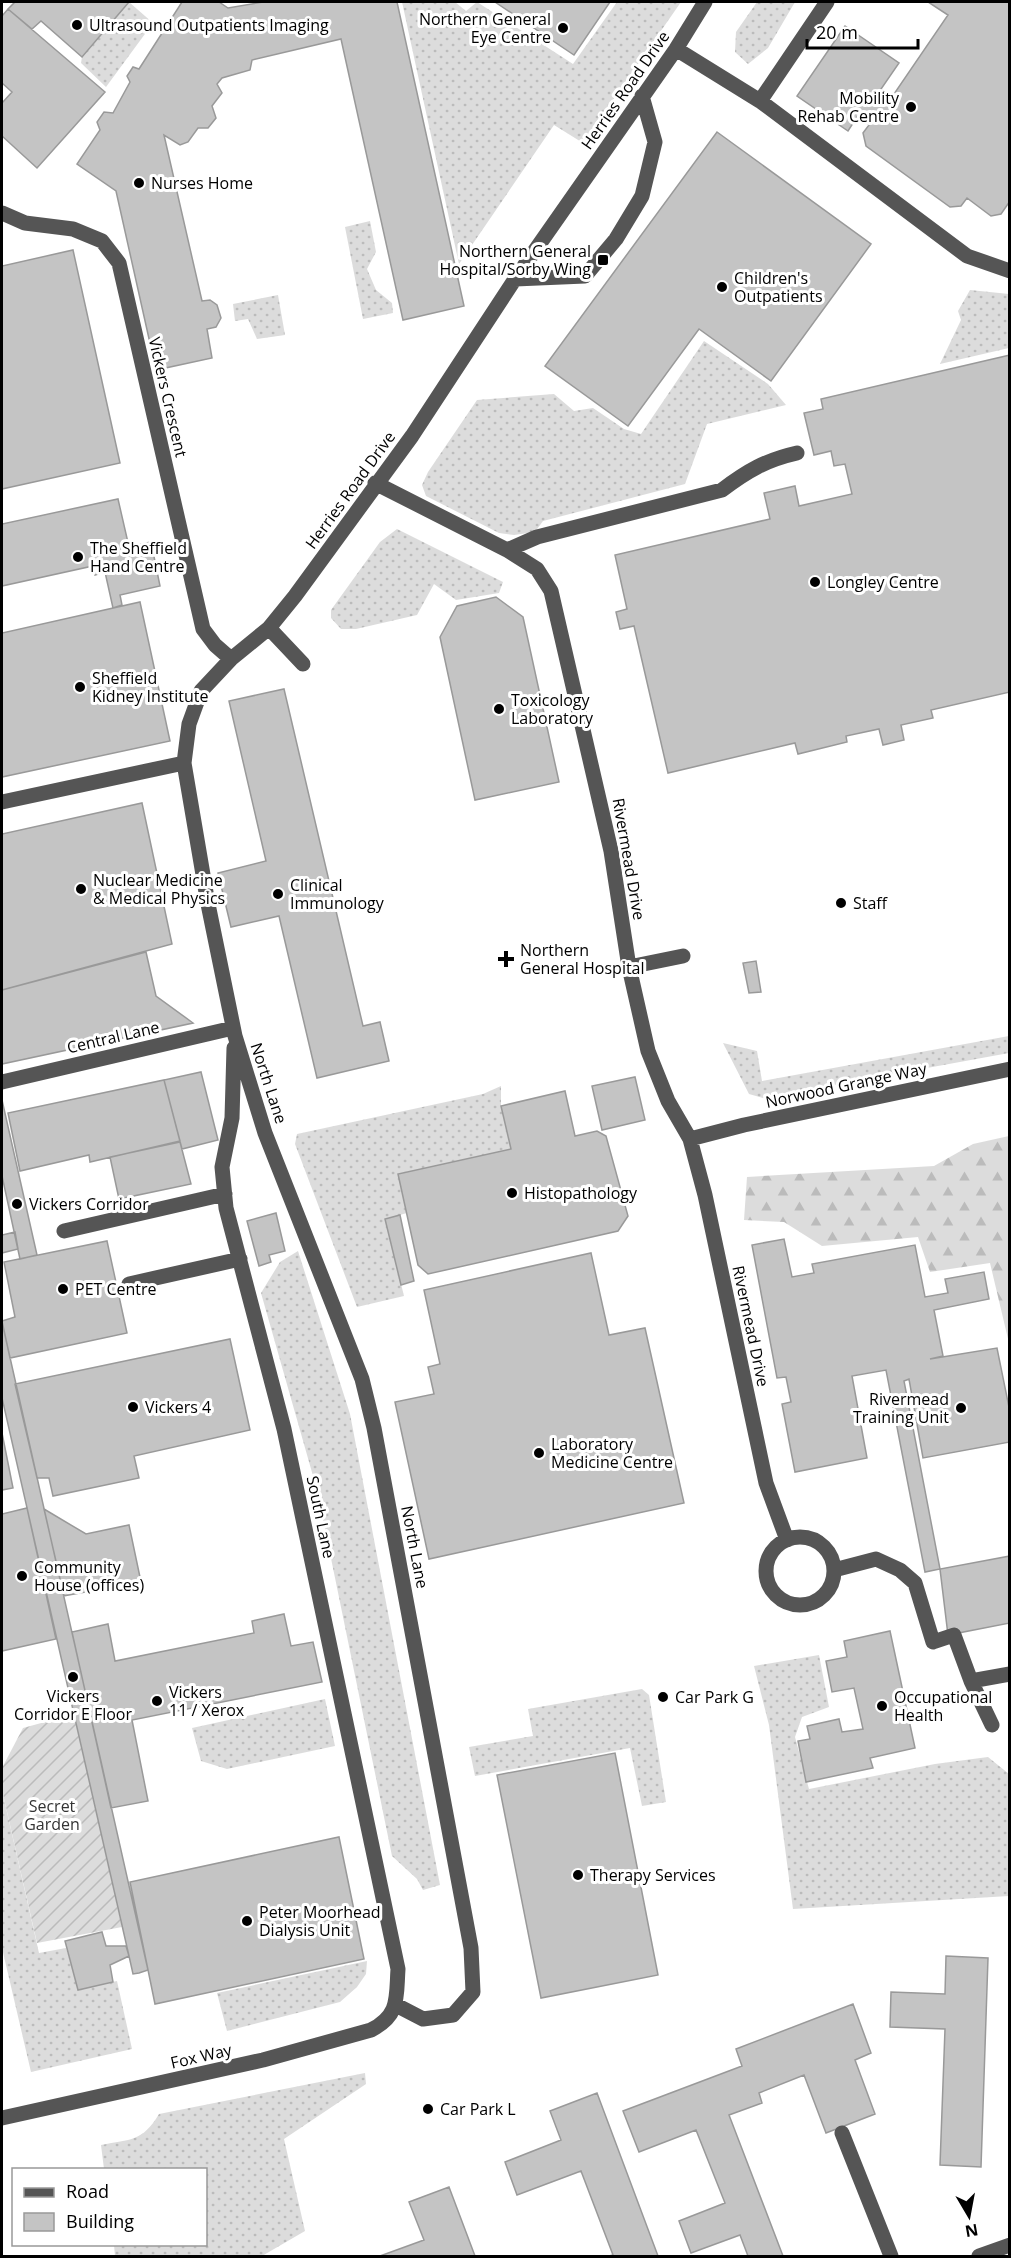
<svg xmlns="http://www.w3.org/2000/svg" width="1011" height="2258" font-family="'Open Sans',sans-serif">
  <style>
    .grass { fill: url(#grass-dots) }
    .forest { fill: url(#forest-firs) }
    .garden { fill: url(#garden-furrows) }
    .building { fill: #c4c4c4; stroke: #999; stroke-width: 1.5 }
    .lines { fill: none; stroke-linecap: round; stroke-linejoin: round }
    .minor { stroke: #555; stroke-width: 15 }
    .poi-dot { fill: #000; stroke: #fff; stroke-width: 2 }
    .labels { text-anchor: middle; stroke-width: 6; stroke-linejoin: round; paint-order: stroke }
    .poi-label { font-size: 16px; fill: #000; stroke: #fff; text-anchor: start }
    .street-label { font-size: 16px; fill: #000; stroke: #fff }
    .park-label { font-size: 16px; fill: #333; stroke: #fff }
  </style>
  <defs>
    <pattern id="grass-dots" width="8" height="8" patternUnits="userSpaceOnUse" patternTransform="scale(1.5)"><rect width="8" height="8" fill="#dcdcdc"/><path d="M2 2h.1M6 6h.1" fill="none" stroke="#bbb" stroke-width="1.8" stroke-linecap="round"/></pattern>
    <pattern id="forest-firs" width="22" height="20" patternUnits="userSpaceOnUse" patternTransform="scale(1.5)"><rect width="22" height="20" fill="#dcdcdc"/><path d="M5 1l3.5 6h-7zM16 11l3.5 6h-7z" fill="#bbb"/></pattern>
    <pattern id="garden-furrows" width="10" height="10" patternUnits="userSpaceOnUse" patternTransform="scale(1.5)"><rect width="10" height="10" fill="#dcdcdc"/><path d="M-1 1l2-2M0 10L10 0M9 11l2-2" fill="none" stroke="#bbb"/></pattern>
  </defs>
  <rect width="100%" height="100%" fill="#fff"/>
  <path class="grass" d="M 129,2 L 153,23 L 106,87 L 81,63 L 82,57 Z
    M 402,2 L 455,2 L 466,11 L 477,2 L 573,64 L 617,2 L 681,2 L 583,143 L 554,125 L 459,264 Z
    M 757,2 L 795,2 L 768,48 L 748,64 L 735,52 L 736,32 Z
    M 370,221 L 376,252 L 367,269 L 376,290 L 392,303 L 393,313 L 363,319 L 345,227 Z
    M 970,290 L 1009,294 L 1009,348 L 940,364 L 961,320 L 958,311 Z
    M 278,295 L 285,335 L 257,339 L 248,319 L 235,321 L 233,304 Z
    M 704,341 L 768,384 L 786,405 L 707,424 L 685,484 L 543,521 L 535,532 L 514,535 L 499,533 L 426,496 L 422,485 L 428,472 L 477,400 L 554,394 L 574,411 L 593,408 L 624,429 L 641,434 Z
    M 397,529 L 503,582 L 499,593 L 456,600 L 434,584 L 417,615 L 356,629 L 341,629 L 331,618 L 331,610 L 380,542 Z
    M 1009,1036 L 1009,1053 L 763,1098 L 749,1094 L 723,1043 L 757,1051 L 762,1081 Z
    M 501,1086 L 501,1106 L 511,1149 L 398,1174 L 407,1213 L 385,1219 L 404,1296 L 357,1307 L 295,1144 L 297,1134 L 483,1094 Z
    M 298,1251 L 350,1414 L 440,1885 L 423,1890 L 417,1879 L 392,1856 L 317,1490 L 261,1293 L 280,1262 Z
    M 819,1655 L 829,1707 L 802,1717 L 795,1737 L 809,1789 L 935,1764 L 988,1757 L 1009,1774 L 1009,1896 L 793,1909 L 769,1725 L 754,1666 Z
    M 642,1689 L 649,1695 L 666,1802 L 642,1806 L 630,1748 L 475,1776 L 469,1747 L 533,1736 L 528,1709 Z
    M 325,1699 L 335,1746 L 227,1769 L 201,1761 L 192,1728 Z
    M 2,1790 L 39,1953 L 66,1948 L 79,1989 L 117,1981 L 132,2049 L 31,2072 L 2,1948 Z
    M 367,1961 L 366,1974 L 357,1987 L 340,2002 L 227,2031 L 217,1993 Z
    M 365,2073 L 366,2084 L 284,2139 L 305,2231 L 262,2256 L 115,2256 L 114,2245 L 206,2244 L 206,2170 L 104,2169 L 101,2145 C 131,2139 142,2142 159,2114 Z"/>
  <path class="forest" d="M 1009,1136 L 1009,1343 L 990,1263 L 930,1272 L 918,1237 L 822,1246 L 784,1222 L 744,1220 L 747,1177 L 934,1166 L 973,1144 Z"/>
  <path class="garden" d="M 74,1714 L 122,1927 L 37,1943 L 2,1790 L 2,1768 L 23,1728 Z"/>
  <path class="building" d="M 15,2 L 129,2 L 82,57 L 41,21 L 32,29 L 8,9 Z
    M 182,2 L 219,2 L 228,8 L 263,2 L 397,2 L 464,306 L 403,320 L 341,39 L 252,60 L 250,70 L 222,78 L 217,84 L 222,93 L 212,106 L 216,118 L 208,128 L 198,128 L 188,142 L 180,145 L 164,135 L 202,301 L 210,300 L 217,305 L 221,318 L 216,327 L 207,329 L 212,358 L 156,370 L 116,191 L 77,164 L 100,130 L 97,122 L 104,112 L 113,113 L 130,82 L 127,76 L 133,67 L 139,69 Z
    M 495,2 L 610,2 L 574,55 Z
    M 928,2 L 1010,2 L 1010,201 L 1001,214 L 991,216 L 967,198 L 961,206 L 950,207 L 866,146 L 863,133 L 869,125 L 857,117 L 848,131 L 797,96 L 845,26 L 899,63 L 881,89 L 892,97 L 948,15 Z
    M 8,9 L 105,92 L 37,168 L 2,136 L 2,103 L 12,92 L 2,83 L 2,16 Z
    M 717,132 L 871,244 L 771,381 L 699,329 L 628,426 L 545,366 Z
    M 73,250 L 120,463 L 2,489 L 2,266 Z
    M 1010,355 L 1010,692 L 931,710 L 933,718 L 901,725 L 904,740 L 883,745 L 879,729 L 846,736 L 847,742 L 798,754 L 795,743 L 668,773 L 634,626 L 620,629 L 616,612 L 627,609 L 615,555 L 770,519 L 764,493 L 795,486 L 799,506 L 852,494 L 845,464 L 834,466 L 831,451 L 814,455 L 804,413 L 823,409 L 821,399 Z
    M 118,499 L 129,547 L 151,542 L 160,586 L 120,595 L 122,605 L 113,608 L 105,572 L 95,575 L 93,566 L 2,586 L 2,524 Z
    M 496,597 L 523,617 L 559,782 L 475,800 L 440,637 L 457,606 Z
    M 140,602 L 170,741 L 2,777 L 2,633 Z
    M 284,689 L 363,1026 L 380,1022 L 389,1061 L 317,1078 L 279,916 L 231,927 L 218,873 L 266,861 L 229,701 Z
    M 142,803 L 172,944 L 2,990 L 2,834 Z
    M 146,952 L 156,996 L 193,1023 L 2,1064 L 2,990 Z
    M 756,961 L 761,992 L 749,993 L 743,963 Z
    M 201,1072 L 218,1140 L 182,1149 L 164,1080 Z
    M 635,1077 L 645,1120 L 602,1130 L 592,1086 Z
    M 164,1080 L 180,1141 L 90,1162 L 89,1155 L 20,1171 L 8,1113 Z
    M 565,1091 L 575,1136 L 597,1131 L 606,1136 L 628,1216 L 618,1231 L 428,1274 L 418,1265 L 398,1174 L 511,1149 L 501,1106 Z
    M 2,1100 L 37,1255 L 20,1259 L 2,1176 Z
    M 180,1142 L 191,1184 L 119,1199 L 110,1157 Z
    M 276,1213 L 285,1251 L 269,1255 L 271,1262 L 259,1266 L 247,1221 Z
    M 400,1215 L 414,1281 L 401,1285 L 385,1219 Z
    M 15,1232 L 18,1249 L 2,1253 L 2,1235 Z
    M 784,1239 L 792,1277 L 814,1273 L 812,1264 L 915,1245 L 925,1297 L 948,1293 L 945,1279 L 984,1272 L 989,1299 L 934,1310 L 943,1356 L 930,1359 L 997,1348 L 1010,1412 L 1010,1442 L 923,1458 L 909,1379 L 904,1381 L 940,1569 L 925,1572 L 886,1370 L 852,1376 L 867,1458 L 795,1472 L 782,1404 L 791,1402 L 786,1377 L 777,1378 L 752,1245 Z
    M 107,1241 L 127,1333 L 10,1358 L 2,1321 L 15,1317 L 4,1262 Z
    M 591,1253 L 609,1335 L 645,1328 L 684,1503 L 429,1559 L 395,1402 L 434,1394 L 428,1367 L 440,1364 L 424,1290 Z
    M 2,1322 L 148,1970 L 139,1973 L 133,1974 L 129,1956 L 2,1398 Z
    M 230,1339 L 250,1430 L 134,1456 L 139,1478 L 53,1496 L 49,1478 L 37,1478 L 15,1384 Z
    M 2,1433 L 13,1488 L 2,1490 Z
    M 27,1508 L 56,1639 L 2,1651 L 2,1514 Z
    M 44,1509 L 86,1534 L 129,1525 L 141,1582 L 64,1596 Z
    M 1010,1556 L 1010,1623 L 948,1635 L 940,1569 Z
    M 284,1614 L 291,1646 L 313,1642 L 322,1682 L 132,1720 L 148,1801 L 111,1808 L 72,1632 L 108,1624 L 115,1661 L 254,1633 L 252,1621 Z
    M 890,1631 L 915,1748 L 870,1758 L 873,1768 L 806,1782 L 798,1741 L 810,1739 L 807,1726 L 839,1719 L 842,1732 L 863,1729 L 854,1688 L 832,1692 L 826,1661 L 847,1657 L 844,1641 Z
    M 615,1753 L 658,1975 L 541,1998 L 497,1775 Z
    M 339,1837 L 364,1959 L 155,2004 L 130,1882 Z
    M 102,1932 L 106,1946 L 126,1946 L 129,1956 L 110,1965 L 113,1982 L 78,1990 L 65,1941 Z
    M 946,1956 L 988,1958 L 981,2167 L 940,2165 L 945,2029 L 890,2027 L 891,1992 L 945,1994 Z
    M 853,2004 L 871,2053 L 855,2060 L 875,2114 L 826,2133 L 804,2075 L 759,2093 L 762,2103 L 729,2115 L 783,2256 L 748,2256 L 740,2235 L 691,2253 L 679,2221 L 725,2203 L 696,2130 L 639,2152 L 623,2111 L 742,2066 L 736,2049 Z
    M 597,2093 L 658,2256 L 609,2256 L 613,2255 L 581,2171 L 517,2195 L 505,2162 L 561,2140 L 550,2111 Z
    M 449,2187 L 475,2256 L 380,2256 L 424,2240 L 409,2202 Z"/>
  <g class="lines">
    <path class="minor" d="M 676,49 L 760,101 L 967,256 L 1010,271
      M 760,101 L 827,2
      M 2,213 L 25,223 L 73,229 L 102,241 L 119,263 L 203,629 L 215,645 L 231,659
      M 515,279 L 585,276 L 616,239 L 642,196 L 655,142 L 642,96
      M 375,483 L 507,550 L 537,569 L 551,591 L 611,851 L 629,967 L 648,1051 L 668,1101 L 690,1139 L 705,1195 L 766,1483 L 787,1540
      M 507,550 L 537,537 L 722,490 C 747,471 766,460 797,453
      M 269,628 L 303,664
      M 2,802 L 184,763
      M 629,967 L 683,956
      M 2,1082 L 233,1028
      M 690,1139 L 744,1125 L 1010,1069
      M 64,1231 L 225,1194
      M 129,1284 L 240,1259
      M766 1571a34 34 0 1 1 68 0a34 34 0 1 1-68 0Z
      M 834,1570 L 876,1559 L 900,1570 L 915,1583 L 933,1642 L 954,1635 L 971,1681 L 1010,1674
      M 971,1681 L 992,1725
      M 396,2005 L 423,2019 L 453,2015 L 473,1992 L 471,1948 L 374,1428 L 362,1379 L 265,1133 L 235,1036 L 208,904 L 184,763 L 189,724 L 201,691 L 231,659 L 269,628 L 295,596 L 412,436 L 515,279 L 676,49 L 705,2
      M 2,2118 L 263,2060 L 371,2030 C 400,2015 396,1998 398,1969 L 284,1429 L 226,1208 L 222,1167 L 232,1118 L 234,1048
      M 842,2133 L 891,2256
      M 979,2256 L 1010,2245"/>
  </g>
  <g class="poi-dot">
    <circle cx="77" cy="25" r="6"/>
    <circle cx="563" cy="28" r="6"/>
    <circle cx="911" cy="107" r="6"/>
    <circle cx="139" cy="183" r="6"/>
    <rect x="597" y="254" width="12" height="12" rx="3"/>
    <circle cx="722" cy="287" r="6"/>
    <circle cx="78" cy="557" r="6"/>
    <circle cx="815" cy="582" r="6"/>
    <circle cx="80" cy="687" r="6"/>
    <circle cx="499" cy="709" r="6"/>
    <circle cx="81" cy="889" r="6"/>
    <circle cx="278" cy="894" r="6"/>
    <circle cx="841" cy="903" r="6"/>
    <path d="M503 950h6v6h6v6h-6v6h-6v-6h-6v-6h6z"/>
    <circle cx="512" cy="1193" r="6"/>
    <circle cx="17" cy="1204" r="6"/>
    <circle cx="63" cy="1289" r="6"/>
    <circle cx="133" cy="1407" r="6"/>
    <circle cx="961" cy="1408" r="6"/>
    <circle cx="539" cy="1453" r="6"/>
    <circle cx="22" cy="1576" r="6"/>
    <circle cx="73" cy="1677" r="6"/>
    <circle cx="663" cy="1697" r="6"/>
    <circle cx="157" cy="1701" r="6"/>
    <circle cx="882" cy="1706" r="6"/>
    <circle cx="578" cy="1875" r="6"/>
    <circle cx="247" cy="1921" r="6"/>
    <circle cx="428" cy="2109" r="6"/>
  </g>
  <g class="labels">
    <g class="poi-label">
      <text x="551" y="25" text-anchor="end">Northern General<tspan x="551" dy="18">Eye Centre</tspan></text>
      <text x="89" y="31">Ultrasound Outpatients Imaging</text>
      <text x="899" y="104" text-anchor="end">Mobility<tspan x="899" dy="18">Rehab Centre</tspan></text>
      <text x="151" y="189">Nurses Home</text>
      <text x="591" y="257" text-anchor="end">Northern General<tspan x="591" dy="18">Hospital/Sorby Wing</tspan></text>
      <text x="734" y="284">Children's<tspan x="734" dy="18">Outpatients</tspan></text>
      <text x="90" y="554">The Sheffield<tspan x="90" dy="18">Hand Centre</tspan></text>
      <text x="827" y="588">Longley Centre</text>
      <text x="92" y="684">Sheffield<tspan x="92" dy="18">Kidney Institute</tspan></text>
      <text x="511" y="706">Toxicology<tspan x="511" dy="18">Laboratory</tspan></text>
      <text x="93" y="886">Nuclear Medicine<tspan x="93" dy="18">&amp; Medical Physics</tspan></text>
      <text x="290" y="891">Clinical<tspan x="290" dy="18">Immunology</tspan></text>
      <text x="853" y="909">Staff</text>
      <text x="520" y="956">Northern<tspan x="520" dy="18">General Hospital</tspan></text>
      <text x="524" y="1199">Histopathology</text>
      <text x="29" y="1210">Vickers Corridor</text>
      <text x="75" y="1295">PET Centre</text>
      <text x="949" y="1405" text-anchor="end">Rivermead<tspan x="949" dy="18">Training Unit</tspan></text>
      <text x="145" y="1413">Vickers 4</text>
      <text x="551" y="1450">Laboratory<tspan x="551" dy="18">Medicine Centre</tspan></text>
      <text x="34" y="1573">Community<tspan x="34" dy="18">House (offices)</tspan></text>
      <text x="169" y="1698">Vickers<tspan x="169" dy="18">11 / Xerox</tspan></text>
      <text x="73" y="1702" text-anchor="middle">Vickers<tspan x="73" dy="18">Corridor E Floor</tspan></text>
      <text x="675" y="1703">Car Park G</text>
      <text x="894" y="1703">Occupational<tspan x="894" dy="18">Health</tspan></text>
      <text x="590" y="1881">Therapy Services</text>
      <text x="259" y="1918">Peter Moorhead<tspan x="259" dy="18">Dialysis Unit</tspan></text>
      <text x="440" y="2115">Car Park L</text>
    </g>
    <g class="street-label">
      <text transform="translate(625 90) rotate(-55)" y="6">Herries Road Drive</text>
      <text transform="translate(168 397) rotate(77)" y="6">Vickers Crescent</text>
      <text transform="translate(350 490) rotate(-54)" y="6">Herries Road Drive</text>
      <text transform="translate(629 859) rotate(80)" y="6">Rivermead Drive</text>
      <text transform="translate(113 1037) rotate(-13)" y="6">Central Lane</text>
      <text transform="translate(269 1083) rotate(72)" y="6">North Lane</text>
      <text transform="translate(846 1085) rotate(-12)" y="6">Norwood Grange Way</text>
      <text transform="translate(751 1326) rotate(78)" y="6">Rivermead Drive</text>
      <text transform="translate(321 1517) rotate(78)" y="6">South Lane</text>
      <text transform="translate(415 1547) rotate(79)" y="6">North Lane</text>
      <text transform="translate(201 2056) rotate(-13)" y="6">Fox Way</text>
    </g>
    <g class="park-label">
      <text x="52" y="1812">Secret<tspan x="52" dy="18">Garden</tspan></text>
    </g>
  </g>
  <rect width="1011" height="2258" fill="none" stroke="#000000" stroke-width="6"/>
  <rect x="12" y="2168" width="195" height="78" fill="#ffffff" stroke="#999999" stroke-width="1.5"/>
  <rect x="24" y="2188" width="30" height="9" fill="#555555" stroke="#999999" stroke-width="1.5"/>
  <text x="66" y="2198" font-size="18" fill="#000000">Road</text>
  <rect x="24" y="2213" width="30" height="18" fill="#c4c4c4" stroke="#999999" stroke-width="1.5"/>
  <text x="66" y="2228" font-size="18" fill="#000000">Building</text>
  <g transform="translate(969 2216) rotate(170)" stroke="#ffffff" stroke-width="4.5" paint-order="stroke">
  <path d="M0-4.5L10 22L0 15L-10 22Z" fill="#000000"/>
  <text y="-9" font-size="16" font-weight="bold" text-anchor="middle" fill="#000000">N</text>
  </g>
  <path d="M807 39v9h111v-9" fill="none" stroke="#000000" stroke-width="3"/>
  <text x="816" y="39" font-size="18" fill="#000000" stroke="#ffffff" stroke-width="4.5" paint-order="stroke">20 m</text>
</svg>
